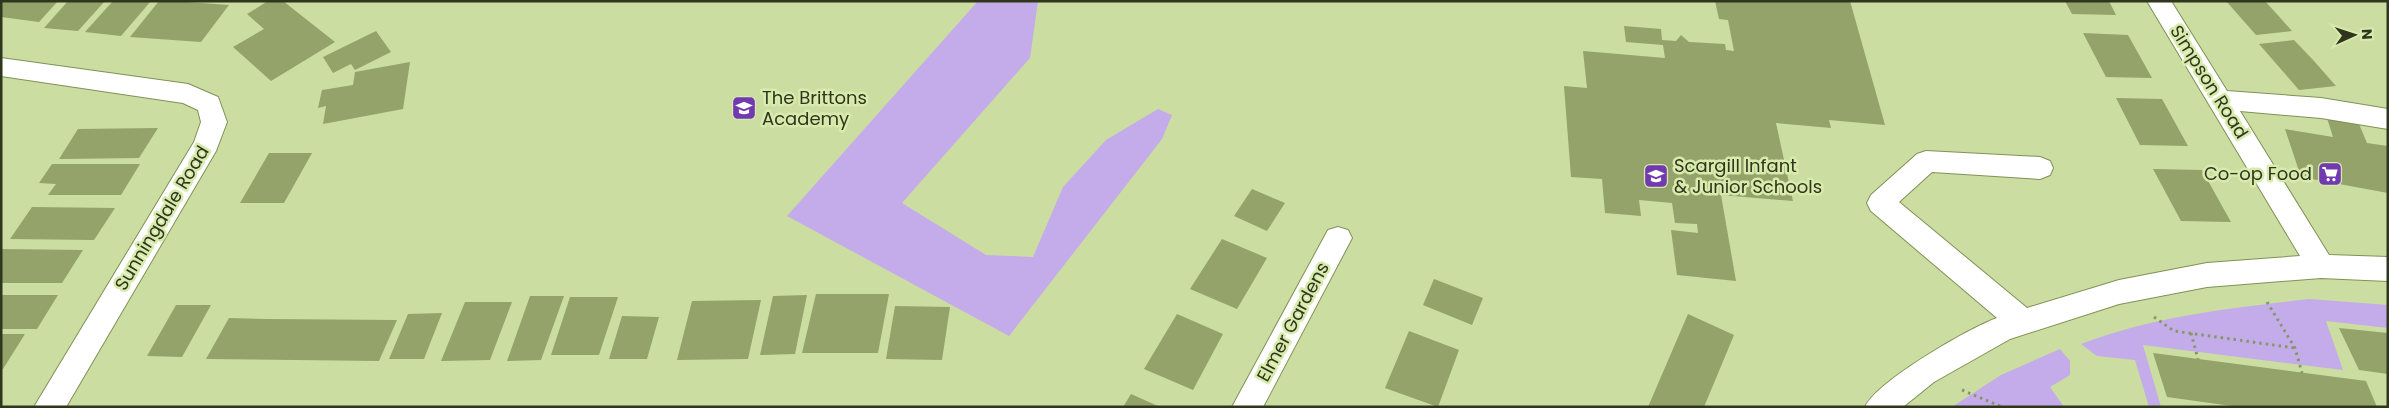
<svg xmlns="http://www.w3.org/2000/svg" width="2389" height="408" font-family="Poppins,sans-serif">
  <style>
    .green { fill: #c3ace9 }
    .building { fill: #93a369 }
    .lines { fill: none; stroke-linecap: round; stroke-linejoin: round }
    .minor-casing { stroke: #819157; stroke-width: 2 }
    .path { stroke: #899669; stroke-width: 3; stroke-dasharray: 2.5 4; stroke-linecap: butt }
    .minor { fill: #fff; fill-rule: evenodd }
    .labels { text-anchor: middle; stroke-width: 5; stroke-linejoin: round; paint-order: stroke }
    .street-label { font-size: 18px; fill: #2f361d; stroke: #d8ebad }
    .poi-label { font-size: 18px; fill: #2f361d; stroke: #d8ebad; text-anchor: start }
  </style>
  <rect width="100%" height="100%" fill="#cbdda1"/>
  <path class="green" d="M 978,1 L 1038,1 L 1030,58 L 902,203 L 986,255 L 1033,257 L 1063,187 L 1106,140 L 1158,109 L 1172,115 L 1162,139 L 1009,336 L 787,216 Z
    M 2309,299 L 2388,305 L 2388,328 L 2326,321 L 2343,370 L 2143,345 L 2161,407 L 2149,407 L 2135,360 L 2097,356 L 2081,344 C 2154,316 2232,308 2309,299 Z
    M 2060,349 L 2070,361 L 2070,375 L 2050,387 L 2064,407 L 1952,407 L 2001,375 Z"/>
  <path class="building" d="M 1,1 L 58,1 L 39,22 L 1,17 Z
    M 68,1 L 105,1 L 78,31 L 44,28 Z
    M 113,1 L 151,1 L 121,36 L 85,32 Z
    M 159,1 L 173,1 L 229,5 L 201,42 L 130,37 Z
    M 268,1 L 283,1 L 335,42 L 271,81 L 233,47 L 264,29 L 247,14 Z
    M 1715,1 L 1850,1 L 1885,125 L 1829,120 L 1831,128 L 1776,123 L 1793,201 L 1721,195 L 1736,281 L 1677,275 L 1671,230 L 1698,233 L 1697,224 L 1675,223 L 1672,203 L 1639,200 L 1641,216 L 1605,213 L 1602,179 L 1571,177 L 1564,86 L 1587,88 L 1583,51 L 1665,58 L 1663,45 L 1626,42 L 1624,26 L 1661,29 L 1662,40 L 1676,41 L 1681,35 L 1689,42 L 1725,44 L 1726,50 L 1734,51 L 1728,20 L 1719,19 Z
    M 2065,1 L 2109,1 L 2116,15 L 2072,14 Z
    M 2226,1 L 2265,1 L 2292,31 L 2256,35 Z
    M 376,31 L 391,52 L 355,70 L 351,64 L 333,73 L 323,57 Z
    M 2083,33 L 2128,35 L 2152,78 L 2106,77 Z
    M 2294,40 L 2314,61 L 2336,86 L 2299,90 L 2259,44 Z
    M 410,62 L 403,109 L 323,124 L 326,106 L 318,108 L 322,90 L 353,85 L 355,72 Z
    M 2116,98 L 2162,99 L 2188,146 L 2140,145 Z
    M 2327,118 L 2359,124 L 2367,143 L 2388,146 L 2388,193 L 2301,177 L 2285,129 L 2333,137 Z
    M 158,128 L 139,158 L 59,159 L 78,129 Z
    M 269,153 L 312,153 L 284,203 L 240,203 Z
    M 52,164 L 140,164 L 121,195 L 48,195 L 56,184 L 39,183 Z
    M 2153,169 L 2202,170 L 2231,222 L 2181,221 Z
    M 1252,189 L 1285,203 L 1267,231 L 1234,216 Z
    M 32,207 L 115,208 L 94,240 L 10,239 Z
    M 1222,239 L 1267,258 L 1237,309 L 1190,289 Z
    M 1,249 L 83,250 L 62,283 L 1,283 Z
    M 1434,279 L 1483,298 L 1472,325 L 1423,305 Z
    M 816,294 L 889,294 L 878,353 L 802,353 Z
    M 1,295 L 58,295 L 37,329 L 1,329 Z
    M 807,295 L 795,354 L 760,355 L 773,296 Z
    M 530,296 L 564,296 L 541,360 L 507,361 Z
    M 570,297 L 618,297 L 599,355 L 551,355 Z
    M 761,300 L 748,359 L 677,360 L 692,301 Z
    M 465,302 L 512,302 L 490,360 L 441,361 Z
    M 176,305 L 211,305 L 182,357 L 147,356 Z
    M 895,306 L 950,307 L 942,360 L 886,359 Z
    M 442,313 L 424,359 L 389,359 L 408,314 Z
    M 1177,314 L 1223,334 L 1193,390 L 1144,369 Z
    M 1688,314 L 1734,335 L 1704,407 L 1648,407 Z
    M 622,316 L 659,317 L 647,359 L 609,359 Z
    M 229,318 L 265,319 L 397,320 L 379,361 L 206,359 Z
    M 2339,328 L 2388,333 L 2388,374 L 2359,370 Z
    M 1409,331 L 1459,350 L 1438,407 L 1385,388 Z
    M 1,334 L 25,334 L 3,369 L 1,369 Z
    M 2153,353 L 2366,381 L 2377,407 L 2239,407 L 2167,397 Z
    M 1131,394 L 1160,407 L 1123,407 Z"/>
  <g class="lines">
    <defs>
      <path id="minor" d="M 2147,1 L 2171,1 L 2227,91 L 2321,98 L 2388,109 L 2388,129 L 2321,118 L 2240,111 L 2329,255 L 2388,257 L 2388,281 L 2321,278 L 2207,287 L 2119,304 L 2010,339 L 1934,382 L 1903,407 L 1865,407 C 1877,381 1969,328 1997,318 L 1871,211 L 1867,203 L 1871,195 L 1917,154 L 1926,151 L 2040,157 L 2050,161 L 2053,168 L 2050,175 L 2040,179 L 1932,172 L 1899,202 L 2027,308 L 2119,280 L 2207,263 L 2300,256 Z
        M 1,58 L 188,84 L 218,97 L 227,122 L 216,151 L 66,407 L 34,407 L 194,142 L 201,122 L 198,110 L 183,103 L 1,76 Z
        M 1338,227 L 1348,230 L 1352,238 L 1263,407 L 1232,407 L 1328,230 Z"/>
    </defs>
    <use href="#minor" class="minor-casing"/>
    <path class="path" d="M 2267,302 L 2295,348 L 2302,373
      M 2154,317 L 2174,331 L 2295,348
      M 2191,333 L 2198,359
      M 1962,390 L 2002,407"/>
    <use href="#minor" class="minor"/>
  </g>
  <defs>
    <symbol id="school-square" viewBox="-11 -11 22 22"><rect x="-9" y="-9" width="18" height="18" rx="4" fill="#723ab0" stroke="#d8ebad"/><path d="M0-5L7-2L0 1L-7-2ZM-4 1L0 2.5L4 1V4Q0 6-4 4Z" fill="#fff"/></symbol>
    <symbol id="supermarket-square" viewBox="-11 -11 22 22"><rect x="-9" y="-9" width="18" height="18" rx="4" fill="#723ab0" stroke="#d8ebad"/><path d="M-6-5.5h2.5l.6 2H6L4.5 2H-2.5L-4.4-4H-6ZM-1.5 3.2a1.3 1.3 0 1 0 .1 0ZM3 3.2a1.3 1.3 0 1 0 .1 0Z" fill="#fff"/></symbol>
  </defs>
  <g fill-rule="evenodd">
    <use href="#school-square" x="730" y="94" width="28" height="28"/>
    <use href="#supermarket-square" x="2316" y="160" width="28" height="28"/>
    <use href="#school-square" x="1642" y="162" width="28" height="28"/>
  </g>
  <g class="labels">
    <g class="street-label">
      <text transform="translate(2209 82) rotate(58)" y="6">Simpson Road</text>
      <text transform="translate(162 218) rotate(-59)" y="6">Sunningdale Road</text>
      <text transform="translate(1293 322) rotate(-62)" y="6">Elmer Gardens</text>
    </g>
    <g class="poi-label">
      <text x="762" y="104">The Brittons<tspan x="762" dy="21">Academy</tspan></text>
      <text x="1674" y="172">Scargill Infant<tspan x="1674" dy="21">&amp; Junior Schools</tspan></text>
      <text x="2312" y="180" text-anchor="end">Co-op Food</text>
    </g>
  </g>
  <rect width="2389" height="408" fill="none" stroke="#2f361d" stroke-width="5"/>
  <g transform="translate(2354 35) rotate(87)" stroke="#d8ebad" stroke-width="4" paint-order="stroke">
  <path d="M0-4L9 19L0 12L-9 19Z" fill="#2f361d"/>
  <text y="-8" font-size="14" font-weight="bold" text-anchor="middle" fill="#2f361d">N</text>
  </g>
</svg>
